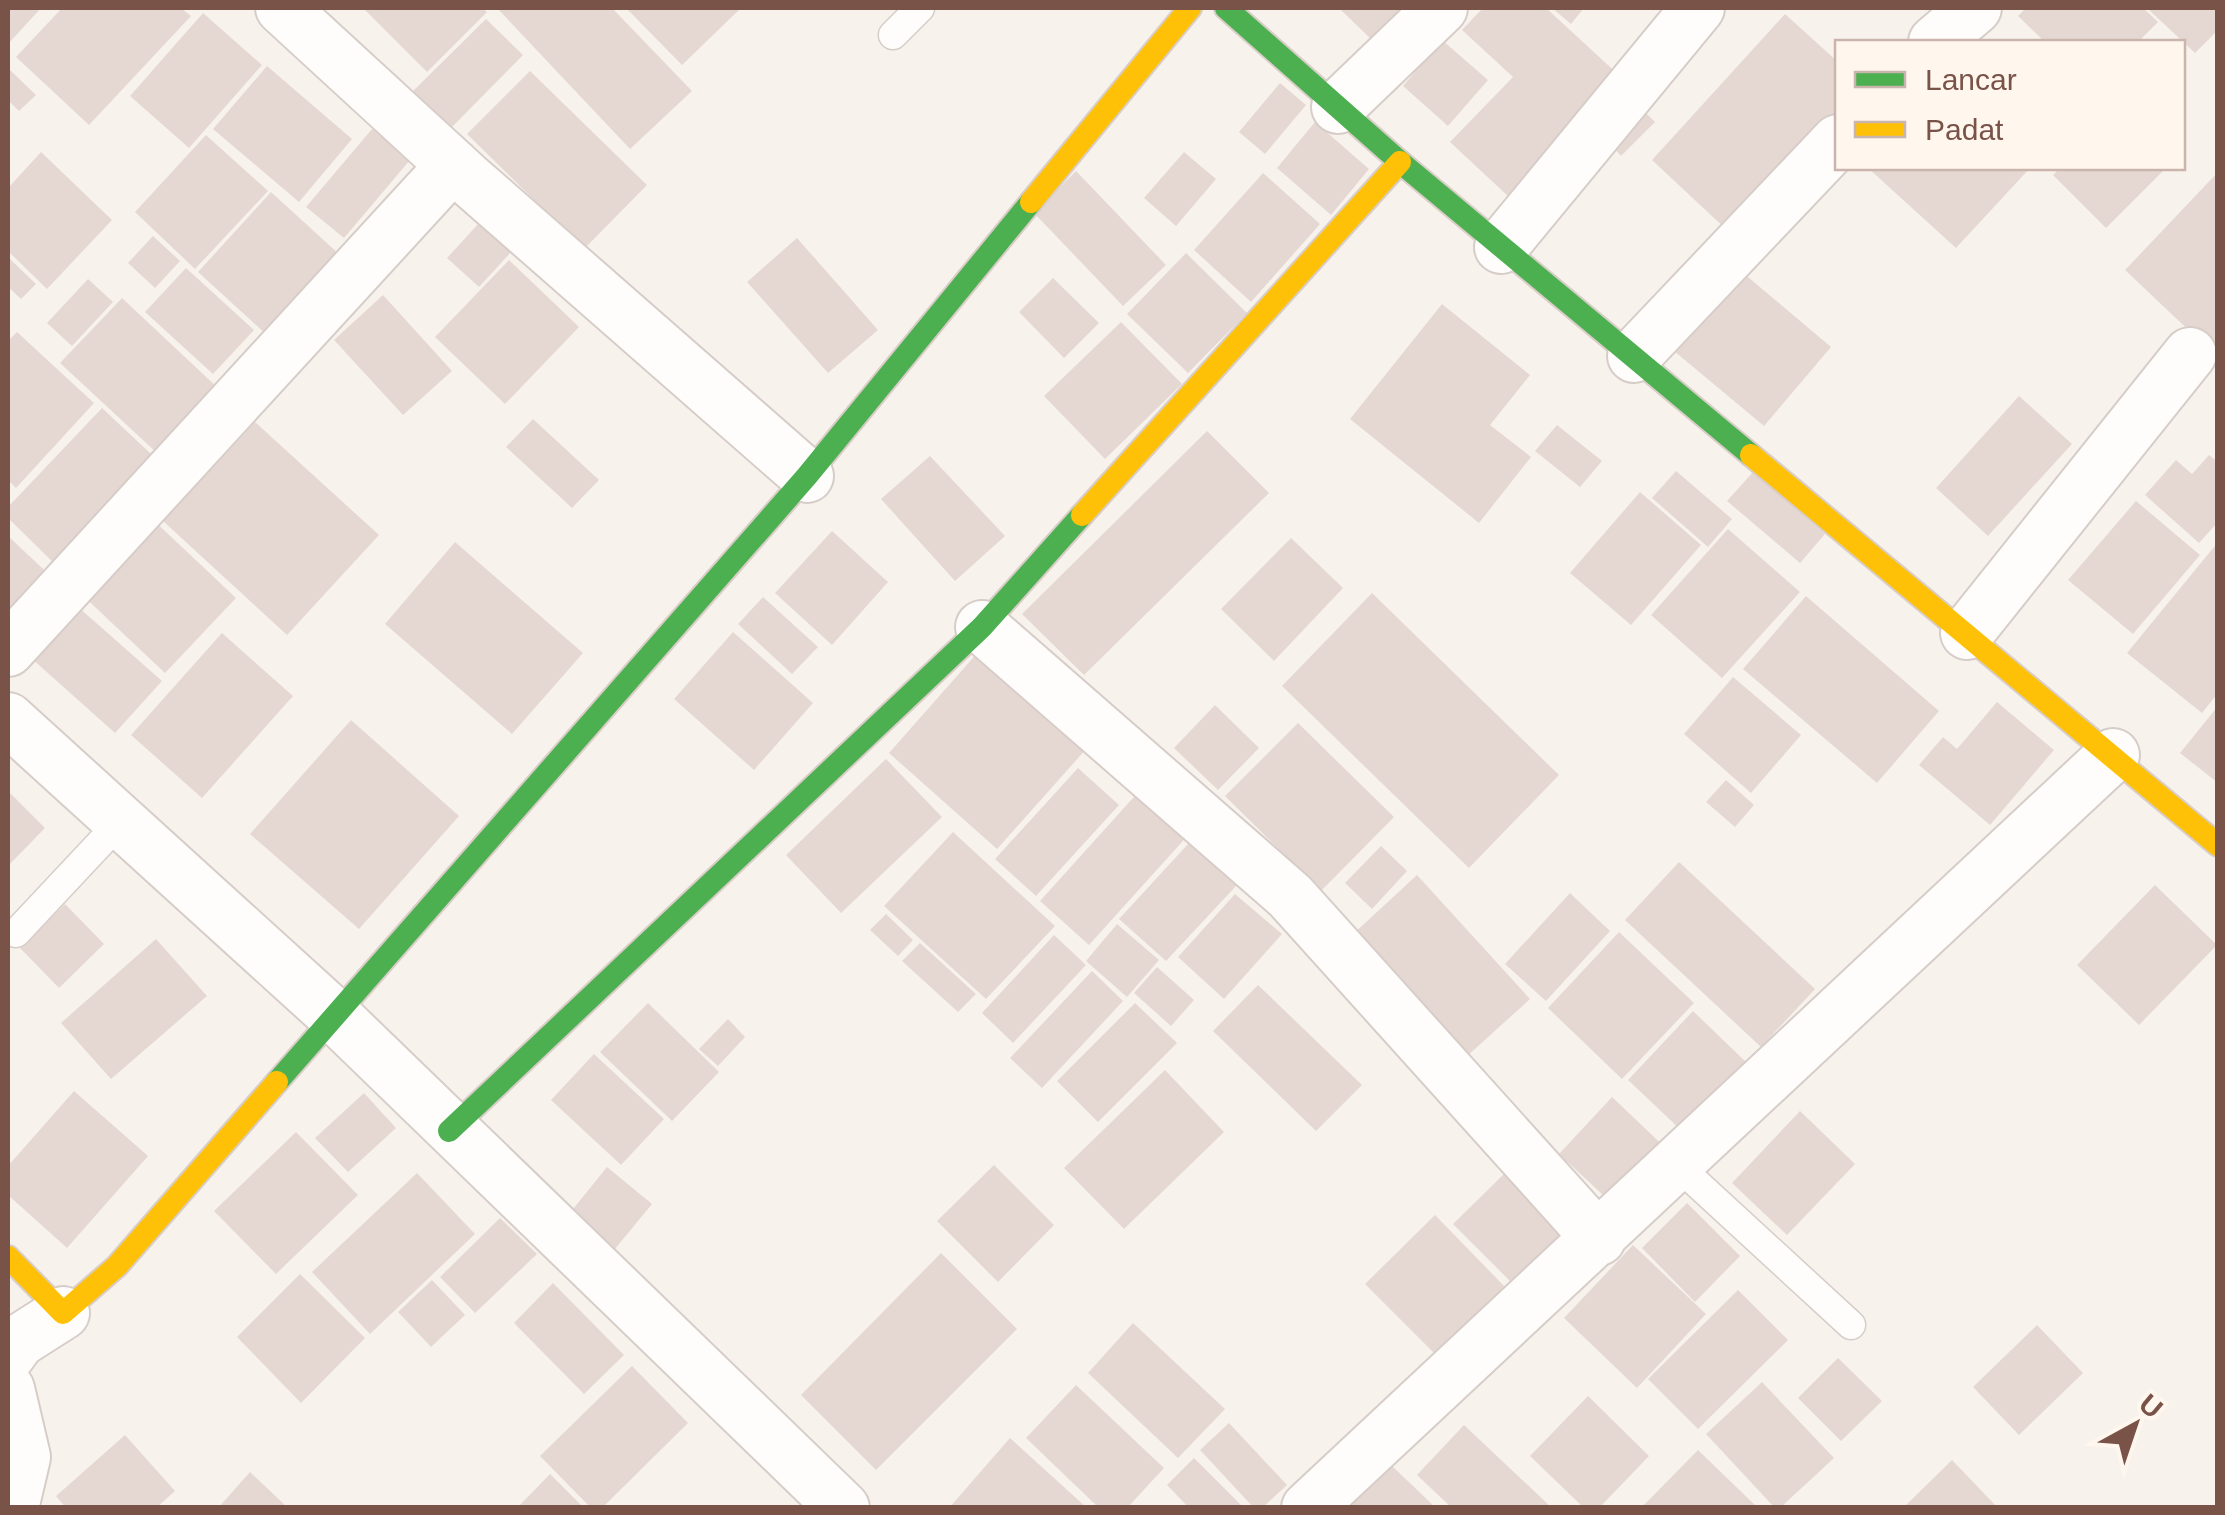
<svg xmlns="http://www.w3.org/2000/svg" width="2225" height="1515" font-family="Helvetica,sans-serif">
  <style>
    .building { fill: #e5d8d3 }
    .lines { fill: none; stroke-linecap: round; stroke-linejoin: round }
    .lane-casing { stroke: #d7cdc8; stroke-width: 31 }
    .street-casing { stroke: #d7cdc8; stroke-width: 56 }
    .fast-casing { stroke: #d8cdc7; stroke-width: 26 }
    .slow-casing { stroke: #d8cdc7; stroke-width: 26 }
    .lane { stroke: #fefdfc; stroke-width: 28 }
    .street { stroke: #fefdfc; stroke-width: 52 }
    .fast { stroke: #4caf50; stroke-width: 22 }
    .slow { stroke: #ffc107; stroke-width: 22 }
  </style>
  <rect width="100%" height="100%" fill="#f8f2ec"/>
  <path class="building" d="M 8,8 L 41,8 L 8,44 Z
    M 62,8 L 181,8 L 191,16 L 89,125 L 16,57 Z
    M 363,8 L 482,8 L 487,12 L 427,72 Z
    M 497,8 L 612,8 L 692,91 L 630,149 Z
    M 626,8 L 741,8 L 682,65 Z
    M 1339,8 L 1410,8 L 1375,43 Z
    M 1483,8 L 1546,8 L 1621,77 L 1510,198 L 1450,142 L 1513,77 L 1462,30 Z
    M 1552,8 L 1584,8 L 1571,24 Z
    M 2026,8 L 2143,8 L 2158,22 L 2138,42 L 2045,42 L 2018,16 Z
    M 2147,8 L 2218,8 L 2218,30 L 2195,53 Z
    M 203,13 L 262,65 L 189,148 L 130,96 Z
    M 1785,14 L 1838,62 L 1838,113 L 1729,232 L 1652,160 Z
    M 486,19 L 523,55 L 449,130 L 411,93 Z
    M 1442,40 L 1488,80 L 1448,126 L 1403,86 Z
    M 267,66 L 352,139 L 299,202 L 213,129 Z
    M 8,68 L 36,95 L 19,111 L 8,100 Z
    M 530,71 L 647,185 L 584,249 L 467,134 Z
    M 1280,83 L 1306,105 L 1265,154 L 1239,132 Z
    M 1636,103 L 1655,122 L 1621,156 L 1603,136 Z
    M 1315,122 L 1369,169 L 1331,215 L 1277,168 Z
    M 372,129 L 410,160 L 344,238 L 306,207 Z
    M 206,135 L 268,191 L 195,269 L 135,212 Z
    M 41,152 L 112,220 L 47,289 L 8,251 L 8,188 Z
    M 1184,152 L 1216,179 L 1176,226 L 1144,198 Z
    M 1868,168 L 2030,168 L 1956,248 Z
    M 2060,168 L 2166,168 L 2106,228 L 2053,175 Z
    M 1076,171 L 1166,265 L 1123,306 L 1034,213 Z
    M 2218,172 L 2218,358 L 2125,270 Z
    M 1263,173 L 1320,224 L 1251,302 L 1194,250 Z
    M 271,192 L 340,255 L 267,335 L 198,272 Z
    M 491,210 L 523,239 L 479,287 L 447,258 Z
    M 153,236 L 180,261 L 155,288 L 128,263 Z
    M 797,238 L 878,330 L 828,373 L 747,282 Z
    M 1186,253 L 1247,313 L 1188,373 L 1127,314 Z
    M 8,257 L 36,284 L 21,299 L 8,287 Z
    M 509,260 L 579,327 L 505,404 L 435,337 Z
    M 1735,266 L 1831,347 L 1764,426 L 1668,346 Z
    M 186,268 L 254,330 L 213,374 L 145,312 Z
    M 1053,278 L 1099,323 L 1064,358 L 1019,312 Z
    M 88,279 L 113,302 L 72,346 L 47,323 Z
    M 383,295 L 452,371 L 403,415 L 334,340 Z
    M 122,298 L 219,389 L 158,454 L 60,363 Z
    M 1442,304 L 1530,375 L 1490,425 L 1531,457 L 1479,523 L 1350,419 Z
    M 1121,322 L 1182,384 L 1105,459 L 1044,396 Z
    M 17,332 L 94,403 L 16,488 L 8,480 L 8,341 Z
    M 2019,396 L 2072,444 L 1988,536 L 1936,488 Z
    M 102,408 L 165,467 L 64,573 L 8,518 L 8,507 Z
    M 533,419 L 599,480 L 572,508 L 506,447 Z
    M 255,422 L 379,535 L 287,635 L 163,521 Z
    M 1557,425 L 1602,461 L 1580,487 L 1535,451 Z
    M 1207,431 L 1269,493 L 1084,675 L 1022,614 Z
    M 2209,455 L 2218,462 L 2218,522 L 2199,543 L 2145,495 L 2176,460 L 2192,474 Z
    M 930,456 L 1005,536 L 955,581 L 881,499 Z
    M 1676,471 L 1732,519 L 1708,547 L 1652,498 Z
    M 1753,472 L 1825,534 L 1800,563 L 1727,501 Z
    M 1640,492 L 1701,545 L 1631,625 L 1570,573 Z
    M 2136,501 L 2200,555 L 2133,634 L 2068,580 Z
    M 148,515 L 236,598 L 165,673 L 77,590 Z
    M 1728,529 L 1800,592 L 1722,678 L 1651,615 Z
    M 832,531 L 888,582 L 832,645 L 775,593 Z
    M 8,536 L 57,582 L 8,635 Z
    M 1291,538 L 1343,588 L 1274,661 L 1221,609 Z
    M 455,542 L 583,653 L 512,734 L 385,624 Z
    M 2218,542 L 2218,693 L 2202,713 L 2127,653 Z
    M 1372,593 L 1559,775 L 1469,868 L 1282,686 Z
    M 1806,596 L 1939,711 L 1877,783 L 1743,669 Z
    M 763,597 L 818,647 L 792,674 L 738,624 Z
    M 77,606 L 162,681 L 115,733 L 31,658 Z
    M 733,632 L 813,703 L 754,770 L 674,699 Z
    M 222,633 L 293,696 L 202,798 L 131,735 Z
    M 987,642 L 1096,738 L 997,849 L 889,753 Z
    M 1733,677 L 1801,735 L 1751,793 L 1684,734 Z
    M 1997,702 L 2054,750 L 1990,825 L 1919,765 L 1943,737 L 1957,749 Z
    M 1215,705 L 1259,748 L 1218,790 L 1174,748 Z
    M 2218,706 L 2218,783 L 2180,753 Z
    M 351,720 L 459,816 L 359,929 L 250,834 Z
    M 1298,723 L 1394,817 L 1321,891 L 1225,796 Z
    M 886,759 L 942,817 L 841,913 L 786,855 Z
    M 1078,768 L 1119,805 L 1036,896 L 995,859 Z
    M 1151,778 L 1200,822 L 1089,945 L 1040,901 Z
    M 1726,780 L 1754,805 L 1735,827 L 1706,802 Z
    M 8,791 L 45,828 L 8,866 Z
    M 1212,830 L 1249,863 L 1232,882 L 1236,886 L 1166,961 L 1119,919 L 1189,843 L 1195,848 Z
    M 953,832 L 1055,926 L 986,999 L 884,906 Z
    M 1381,846 L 1407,871 L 1372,909 L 1345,883 Z
    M 1679,862 L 1815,989 L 1761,1047 L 1625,920 Z
    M 1417,875 L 1530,999 L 1465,1058 L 1352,935 Z
    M 2155,885 L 2217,945 L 2139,1025 L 2077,965 Z
    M 1570,893 L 1610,931 L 1546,1001 L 1505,964 Z
    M 1235,894 L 1282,934 L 1224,999 L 1178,957 Z
    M 65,904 L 104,944 L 59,988 L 20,948 Z
    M 886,914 L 913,940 L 898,956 L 870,930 Z
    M 1117,924 L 1159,960 L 1127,997 L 1086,961 Z
    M 1619,932 L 1694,1003 L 1622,1079 L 1548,1008 Z
    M 1054,935 L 1086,965 L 1013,1043 L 982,1013 Z
    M 156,939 L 207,996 L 111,1079 L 61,1023 Z
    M 920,943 L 976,994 L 958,1012 L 902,961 Z
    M 1157,967 L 1194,1000 L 1171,1026 L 1134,993 Z
    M 1092,971 L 1123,1001 L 1042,1088 L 1010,1058 Z
    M 1258,985 L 1362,1085 L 1316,1131 L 1213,1031 Z
    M 648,1003 L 719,1072 L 672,1121 L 600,1052 Z
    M 1135,1003 L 1177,1043 L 1098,1122 L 1057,1081 Z
    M 1693,1011 L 1747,1063 L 1683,1132 L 1628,1080 Z
    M 728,1019 L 745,1037 L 718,1066 L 699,1049 Z
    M 594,1054 L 664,1119 L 621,1165 L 551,1100 Z
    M 1165,1070 L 1224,1132 L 1124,1229 L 1064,1168 Z
    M 74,1091 L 148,1156 L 67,1248 L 8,1195 L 8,1166 Z
    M 364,1093 L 396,1128 L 348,1172 L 315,1138 Z
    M 1612,1097 L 1671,1153 L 1618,1209 L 1559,1154 Z
    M 1800,1111 L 1855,1164 L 1787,1235 L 1732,1183 Z
    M 296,1132 L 358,1195 L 276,1274 L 214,1211 Z
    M 994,1165 L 1054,1225 L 998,1282 L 937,1221 Z
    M 607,1167 L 652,1204 L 605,1261 L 561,1224 Z
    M 417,1173 L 475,1234 L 370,1334 L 312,1272 Z
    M 1505,1173 L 1564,1232 L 1513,1284 L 1453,1224 Z
    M 1687,1203 L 1740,1256 L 1695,1302 L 1642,1248 Z
    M 1435,1215 L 1505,1287 L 1436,1355 L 1365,1284 Z
    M 500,1218 L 537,1254 L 475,1313 L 440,1277 Z
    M 1633,1245 L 1706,1314 L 1637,1388 L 1564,1318 Z
    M 941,1253 L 1017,1329 L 876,1470 L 801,1395 Z
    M 300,1274 L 365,1338 L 301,1403 L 237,1337 Z
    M 432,1280 L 465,1315 L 431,1347 L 398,1312 Z
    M 553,1283 L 624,1355 L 584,1394 L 514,1323 Z
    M 1738,1290 L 1788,1340 L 1698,1429 L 1648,1379 Z
    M 1133,1323 L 1225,1409 L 1178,1458 L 1088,1373 Z
    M 2037,1325 L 2083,1373 L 2019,1435 L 1973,1387 Z
    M 1838,1358 L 1882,1401 L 1841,1441 L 1798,1398 Z
    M 632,1366 L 688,1423 L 602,1508 L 591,1508 L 540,1456 Z
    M 1762,1382 L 1834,1458 L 1780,1508 L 1775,1508 L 1706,1434 Z
    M 1076,1385 L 1164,1468 L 1127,1508 L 1099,1508 L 1026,1438 Z
    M 1588,1396 L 1649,1456 L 1599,1508 L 1584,1508 L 1530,1456 Z
    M 1229,1423 L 1287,1485 L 1262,1508 L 1254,1508 L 1200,1450 Z
    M 1464,1425 L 1552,1508 L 1452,1508 L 1417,1475 Z
    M 125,1435 L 175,1491 L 156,1508 L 66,1508 L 56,1496 Z
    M 1010,1438 L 1087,1508 L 949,1508 Z
    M 1698,1450 L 1758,1508 L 1641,1508 Z
    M 1194,1458 L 1244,1508 L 1189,1508 L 1167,1485 Z
    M 1952,1460 L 1998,1508 L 1903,1508 Z
    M 1389,1463 L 1436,1508 L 1347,1508 Z
    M 250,1472 L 288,1508 L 218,1508 Z
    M 550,1474 L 584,1508 L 517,1508 Z"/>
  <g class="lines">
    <defs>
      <path id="lane" d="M 893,35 L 920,8
        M 16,933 L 121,821
        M 1677,1165 L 1851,1325"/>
      <path id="street" d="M 282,8 L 467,178 L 807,476
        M 1935,42 L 1975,8
        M 1338,107 L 1441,8
        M 1501,247 L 1698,8
        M 1634,356 L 1838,141
        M 982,627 L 1290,896 L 1599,1239
        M 1967,633 L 2190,354
        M 8,650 L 453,165
        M 8,719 L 336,1017 L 843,1508
        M 8,1356 L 19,1341 L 63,1313
        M 8,1389 L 24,1457 L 12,1508
        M 1308,1508 L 2113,755"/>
      <path id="fast" d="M 1226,8 L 1400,162 L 1751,455
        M 277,1082 L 807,476 L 1031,202
        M 449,1131 L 982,627 L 1082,515"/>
      <path id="slow" d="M 1031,202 L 1190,8
        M 1751,455 L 2218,845
        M 1082,515 L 1400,162
        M 8,1257 L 63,1313 L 117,1266 L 277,1082"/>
    </defs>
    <use href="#lane" class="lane-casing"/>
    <use href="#street" class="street-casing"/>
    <use href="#fast" class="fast-casing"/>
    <use href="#slow" class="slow-casing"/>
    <use href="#lane" class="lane"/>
    <use href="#street" class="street"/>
    <use href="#fast" class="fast"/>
    <use href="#slow" class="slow"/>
  </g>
  <rect width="2225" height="1515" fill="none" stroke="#795348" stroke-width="20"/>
  <rect x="1835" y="40" width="350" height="130" fill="#fff6ee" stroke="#c9b5ac" stroke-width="2.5"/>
  <rect x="1855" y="72" width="50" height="15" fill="#4caf50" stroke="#c9b5ac" stroke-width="2.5"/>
  <text x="1925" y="90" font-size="30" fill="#795348">Lancar</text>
  <rect x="1855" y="122" width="50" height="15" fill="#ffc107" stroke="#c9b5ac" stroke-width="2.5"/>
  <text x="1925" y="140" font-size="30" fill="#795348">Padat</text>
  <g transform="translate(2135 1425) rotate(40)" stroke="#fff6ee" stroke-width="8" paint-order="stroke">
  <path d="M0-8L18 38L0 25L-18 38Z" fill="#795348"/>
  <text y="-15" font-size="28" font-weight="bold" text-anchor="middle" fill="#795348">U</text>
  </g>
</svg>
